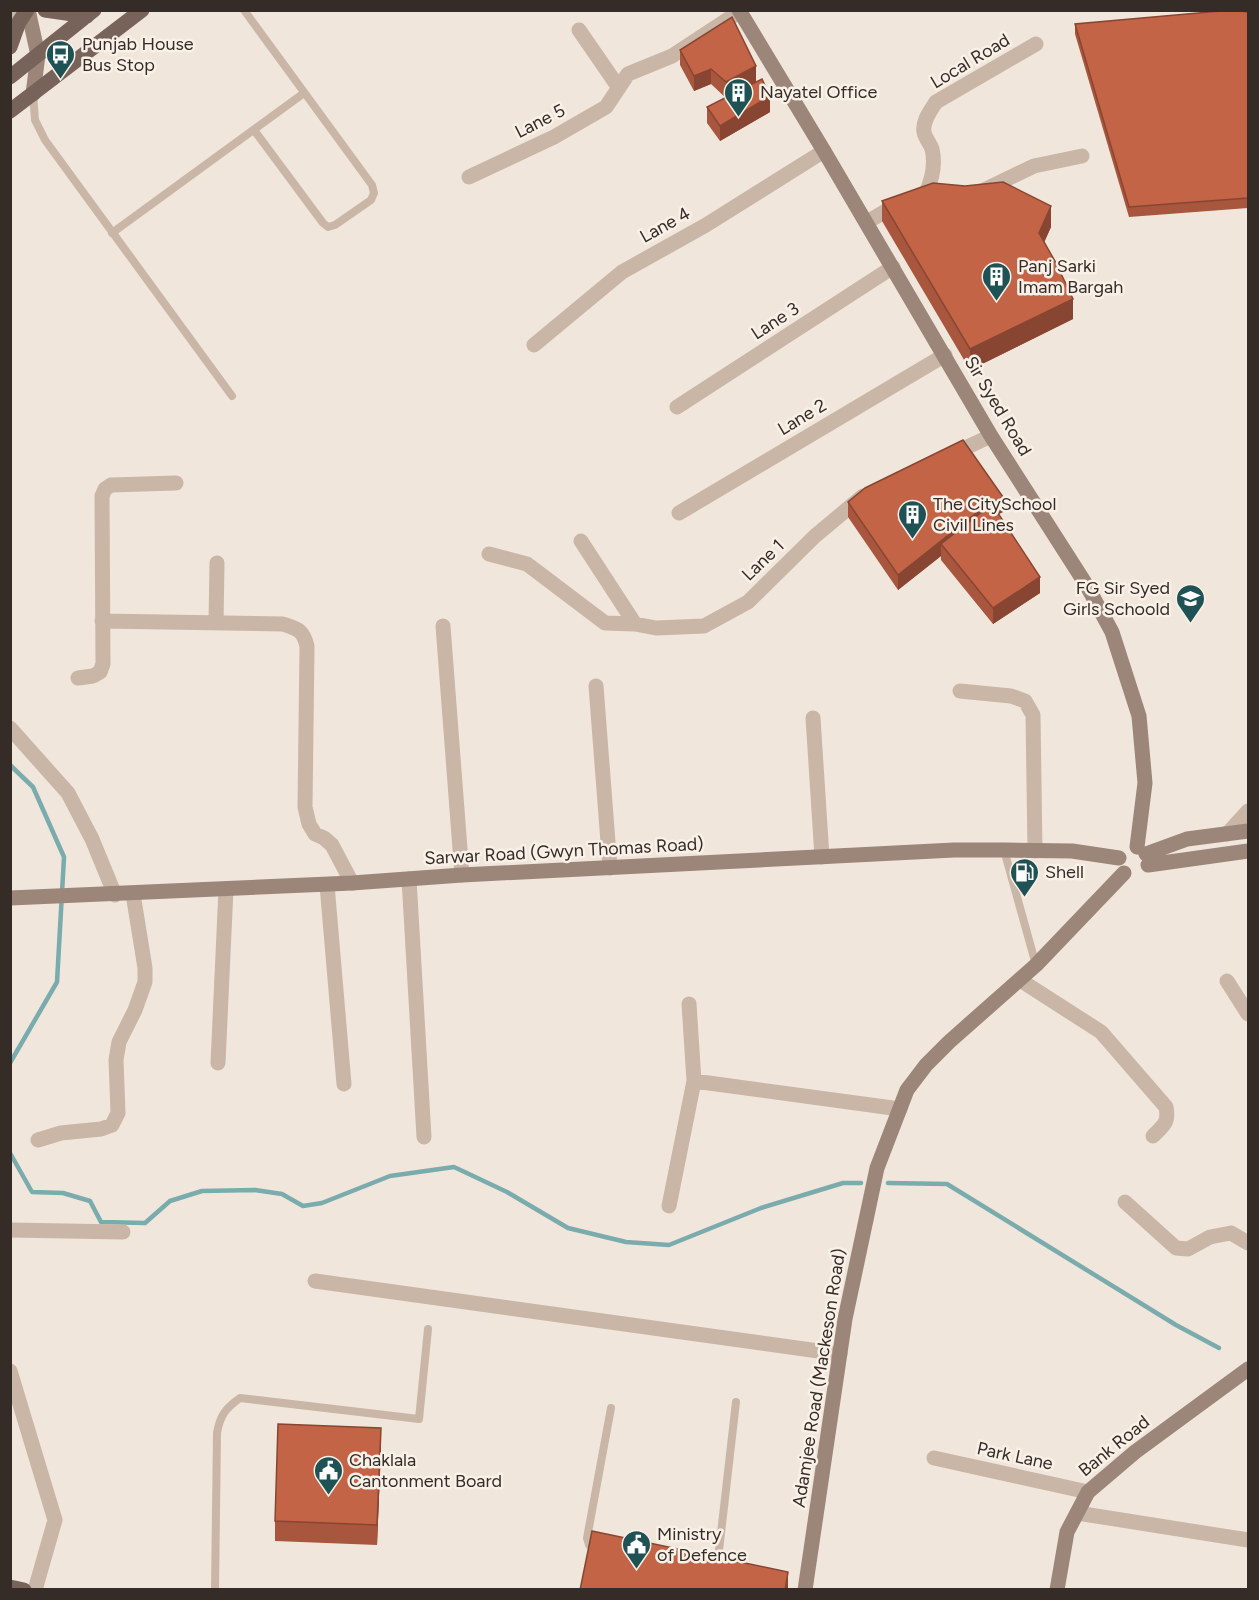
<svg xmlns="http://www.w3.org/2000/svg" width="1259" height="1600" font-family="Figtree,sans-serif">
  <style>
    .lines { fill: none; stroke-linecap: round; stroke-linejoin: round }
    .stream { stroke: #7aabad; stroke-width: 4.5 }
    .lane { stroke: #c9b6a7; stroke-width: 8 }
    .street { stroke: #c9b6a7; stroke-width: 15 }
    .secondary { stroke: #9c8579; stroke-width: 15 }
    .primary { stroke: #776359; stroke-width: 15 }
    .wall { fill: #a8563d }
    .shaded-wall { fill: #884632 }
    .building { fill: #c36447; stroke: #884632; stroke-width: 1.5 }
    .labels { text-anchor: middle; stroke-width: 5; stroke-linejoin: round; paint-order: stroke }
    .poi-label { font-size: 18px; fill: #352c27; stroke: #f9f0e7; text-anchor: start }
    .street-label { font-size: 18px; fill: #352c27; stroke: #f9f0e7 }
  </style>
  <rect width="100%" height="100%" fill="#f1e6db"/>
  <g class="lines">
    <path class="stream" d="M 10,765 L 33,787 L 64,857 L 57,982 L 10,1063
      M 10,1153 L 32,1192 L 63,1193 L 90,1201 L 101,1222 L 145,1223 L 170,1201 L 202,1191 L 255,1190 L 282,1194 L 303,1206 L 322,1203 L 390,1176 L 454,1167 L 507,1192 L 568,1228 L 626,1242 L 669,1245 L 761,1208 L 843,1183 L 861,1183
      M 888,1183 L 947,1184 L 1176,1325 L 1219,1348"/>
    <path class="lane" d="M 244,10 L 372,185 L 374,193 L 371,200 L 335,225 L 328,227 L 323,223 L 254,130
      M 33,94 L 35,120 L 45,140 L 232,396
      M 112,233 L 304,93
      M 1004,850 L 1036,965
      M 598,1548 L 589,1545 L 587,1538 L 611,1408
      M 717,1568 L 736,1402
      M 215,1590 L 217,1433 C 220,1415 226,1408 240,1398 L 419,1419 L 428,1329"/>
    <path class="street" d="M 10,16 L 15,10
      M 579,30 L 619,88
      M 469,177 L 554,137 L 606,107 L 628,74 L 672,56 L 739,12
      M 982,191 L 1034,166 L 1082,156
      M 925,195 C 932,180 936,165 932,149 C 930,143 925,138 924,132 C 922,121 931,110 936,102 L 1036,44
      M 867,222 L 898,204
      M 534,345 L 622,272 L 706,225 L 824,151
      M 677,407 L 893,267
      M 950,455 L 991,436
      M 679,513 L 945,355
      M 581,541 L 635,624
      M 489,554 L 527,564 L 605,623 L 635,624 L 656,628 L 704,626 L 748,602 L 815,536 L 863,496
      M 102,621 L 283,624 C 298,629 303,630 307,646 L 305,807 L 309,824 L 315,834 L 324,838 L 332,845 L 352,883
      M 216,623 L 217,563
      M 443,626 L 462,875
      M 78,678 L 93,676 L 100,672 L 103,664 L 102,496 L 105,489 L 111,485 L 176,483
      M 596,686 L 610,868
      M 960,691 L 1011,696 L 1025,701 L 1033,715 L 1035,851
      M 813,718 L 822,857
      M 10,728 L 68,793 L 92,839 L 115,895
      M 1227,834 L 1248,811
      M 409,879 L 424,1137
      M 327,885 L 344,1084
      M 1020,980 L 1101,1032 L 1166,1107 C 1169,1123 1164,1125 1153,1136
      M 1227,981 L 1248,1014
      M 218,1063 L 226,889
      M 694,1081 L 900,1109
      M 38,1140 L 61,1133 L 101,1129 L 112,1125 L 118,1113 L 116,1060 L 119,1042 L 135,1010 L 145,982 L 145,968 L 133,894
      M 1125,1202 L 1176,1248 L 1188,1249 L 1210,1237 L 1231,1233 L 1248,1243
      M 669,1206 L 694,1081 L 689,1004
      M 10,1230 L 123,1232
      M 315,1281 L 840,1354
      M 10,1371 L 55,1520 L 35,1590
      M 934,1458 L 1088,1492
      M 1077,1513 L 1248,1540"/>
    <path class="secondary" d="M 28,10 L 38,55 L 33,94
      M 739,10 L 824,151 L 991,436 L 1087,586 L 1112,632 L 1139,716 L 1145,783 L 1137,847
      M 1146,854 L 1187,839 L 1248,831
      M 1148,865 L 1248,851
      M 10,898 L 352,883 L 462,875 L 954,850 L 1004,850 L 1072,851 L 1119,858
      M 805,1590 L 845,1319 L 877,1168 L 907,1090 L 926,1065 L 949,1042 L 1036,965 L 1124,873
      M 1057,1590 L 1067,1532 L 1088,1492 L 1135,1452 L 1248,1369"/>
    <path class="primary" d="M 45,10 L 87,16
      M 10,47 L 19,22 L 27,10
      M 10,77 L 94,10
      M 10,111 L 142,10
      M 10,1587 L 24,1590"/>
  </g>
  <path class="wall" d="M 1248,12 L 1248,208 L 1129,217 L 1075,34 L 1075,24 Z
    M 680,50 L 756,82 L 726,98 L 711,84 L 694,91 L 680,65 Z
    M 707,107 L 770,112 L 720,141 L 707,123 Z
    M 882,201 L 1051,227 L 1044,242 L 1073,319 L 970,370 L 882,221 Z
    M 848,502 L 1003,512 L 998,514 L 1040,593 L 993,624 L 941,560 L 941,556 L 898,590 L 848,517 Z
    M 381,1449 L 377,1545 L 275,1541 L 275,1521 Z"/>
  <path class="shaded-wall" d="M 756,66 L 756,82 L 726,98 L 726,82 Z
    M 711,69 L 711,84 L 694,91 L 694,76 Z
    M 770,96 L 770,112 L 720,141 L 720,126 Z
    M 1051,206 L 1051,227 L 1039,254 L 1039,233 Z
    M 1073,299 L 1073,319 L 970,370 L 970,349 Z
    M 1003,497 L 1003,512 L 941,544 L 941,556 L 898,590 L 898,575 L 985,506 Z
    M 1040,577 L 1040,593 L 993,624 L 993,608 Z
    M 381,1428 L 381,1449 L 377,1545 L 377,1525 Z
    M 788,1572 L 788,1590 L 785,1590 Z"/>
  <path class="building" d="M 1232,10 L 1248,12 L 1248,198 L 1129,207 L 1075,24 Z
    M 732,17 L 756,66 L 726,82 L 711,69 L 694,76 L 680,50 Z
    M 762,79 L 770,96 L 720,126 L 707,107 Z
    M 1003,182 L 1051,206 L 1039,233 L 1056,263 L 1073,299 L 970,349 L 882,201 L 933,183 L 965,186 Z
    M 963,440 L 1003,497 L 985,506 L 898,575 L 848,502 L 865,488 Z
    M 992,504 L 1040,577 L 993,608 L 941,544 Z
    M 278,1424 L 381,1428 L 377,1525 L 275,1521 Z
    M 592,1531 L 788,1572 L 785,1590 L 580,1590 Z"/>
  <defs>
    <symbol id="bus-pin" viewBox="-11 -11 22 30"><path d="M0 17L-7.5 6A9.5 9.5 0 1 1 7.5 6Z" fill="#1e5255" stroke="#f9f0e7"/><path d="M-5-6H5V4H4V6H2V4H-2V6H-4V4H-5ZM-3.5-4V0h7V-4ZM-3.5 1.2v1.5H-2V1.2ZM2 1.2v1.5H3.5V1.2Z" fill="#fff"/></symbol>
    <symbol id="building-pin" viewBox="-11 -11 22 30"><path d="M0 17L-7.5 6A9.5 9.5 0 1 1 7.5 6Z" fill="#1e5255" stroke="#f9f0e7"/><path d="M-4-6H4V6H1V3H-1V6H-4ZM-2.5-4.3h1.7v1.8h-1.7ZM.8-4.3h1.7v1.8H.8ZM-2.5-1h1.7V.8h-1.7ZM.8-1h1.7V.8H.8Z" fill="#fff"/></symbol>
    <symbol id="school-pin" viewBox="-11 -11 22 30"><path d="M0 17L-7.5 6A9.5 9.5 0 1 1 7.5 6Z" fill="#1e5255" stroke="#f9f0e7"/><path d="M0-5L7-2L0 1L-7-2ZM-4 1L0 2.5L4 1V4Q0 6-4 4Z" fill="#fff"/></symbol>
    <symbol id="fuel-pin" viewBox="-11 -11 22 30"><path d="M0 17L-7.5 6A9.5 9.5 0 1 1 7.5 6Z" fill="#1e5255" stroke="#f9f0e7"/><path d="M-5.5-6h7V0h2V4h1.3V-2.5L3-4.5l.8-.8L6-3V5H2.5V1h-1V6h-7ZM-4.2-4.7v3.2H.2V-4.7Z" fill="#fff"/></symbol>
    <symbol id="civic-pin" viewBox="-11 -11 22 30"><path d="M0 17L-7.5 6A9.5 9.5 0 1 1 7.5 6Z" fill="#1e5255" stroke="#f9f0e7"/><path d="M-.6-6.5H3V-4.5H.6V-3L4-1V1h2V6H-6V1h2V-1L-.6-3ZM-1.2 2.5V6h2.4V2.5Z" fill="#fff"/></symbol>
  </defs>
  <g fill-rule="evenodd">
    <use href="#bus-pin" x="44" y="38" width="33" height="45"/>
    <use href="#building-pin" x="722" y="76" width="33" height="45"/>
    <use href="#building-pin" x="980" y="260" width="33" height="45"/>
    <use href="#building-pin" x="896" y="498" width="33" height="45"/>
    <use href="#school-pin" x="1174" y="582" width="33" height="45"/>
    <use href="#fuel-pin" x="1008" y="856" width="33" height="45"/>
    <use href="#civic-pin" x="312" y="1454" width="33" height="45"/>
    <use href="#civic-pin" x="620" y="1528" width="33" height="45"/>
  </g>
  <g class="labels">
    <g class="poi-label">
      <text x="82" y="50">Punjab House<tspan x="82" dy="21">Bus Stop</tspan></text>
      <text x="760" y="98">Nayatel Office</text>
      <text x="1018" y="272">Panj Sarki<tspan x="1018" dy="21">Imam Bargah</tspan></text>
      <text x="933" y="510">The CitySchool<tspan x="933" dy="21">Civil Lines</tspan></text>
      <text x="1170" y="594" text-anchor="end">FG Sir Syed<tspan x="1170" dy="21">Girls Schoold</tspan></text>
      <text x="1045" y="878">Shell</text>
      <text x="349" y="1466">Chaklala<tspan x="349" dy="21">Cantonment Board</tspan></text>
      <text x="657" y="1540">Ministry<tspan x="657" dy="21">of Defence</tspan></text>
    </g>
    <g class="street-label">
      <text transform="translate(970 61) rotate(-31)" y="6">Local Road</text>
      <text transform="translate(540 121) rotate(-27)" y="6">Lane 5</text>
      <text transform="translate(665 225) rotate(-29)" y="6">Lane 4</text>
      <text transform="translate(775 321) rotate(-33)" y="6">Lane 3</text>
      <text transform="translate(998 406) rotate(59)" y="6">Sir Syed Road</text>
      <text transform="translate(802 417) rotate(-31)" y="6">Lane 2</text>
      <text transform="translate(763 560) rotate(-44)" y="6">Lane 1</text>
      <text transform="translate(564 851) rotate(-3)" y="6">Sarwar Road (Gwyn Thomas Road)</text>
      <text transform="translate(819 1378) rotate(-81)" y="6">Adamjee Road (Mackeson Road)</text>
      <text transform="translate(1114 1446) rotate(-39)" y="6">Bank Road</text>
      <text transform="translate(1015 1456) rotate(12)" y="6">Park Lane</text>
    </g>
  </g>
  <rect width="1259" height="1600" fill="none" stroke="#352c27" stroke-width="24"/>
</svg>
